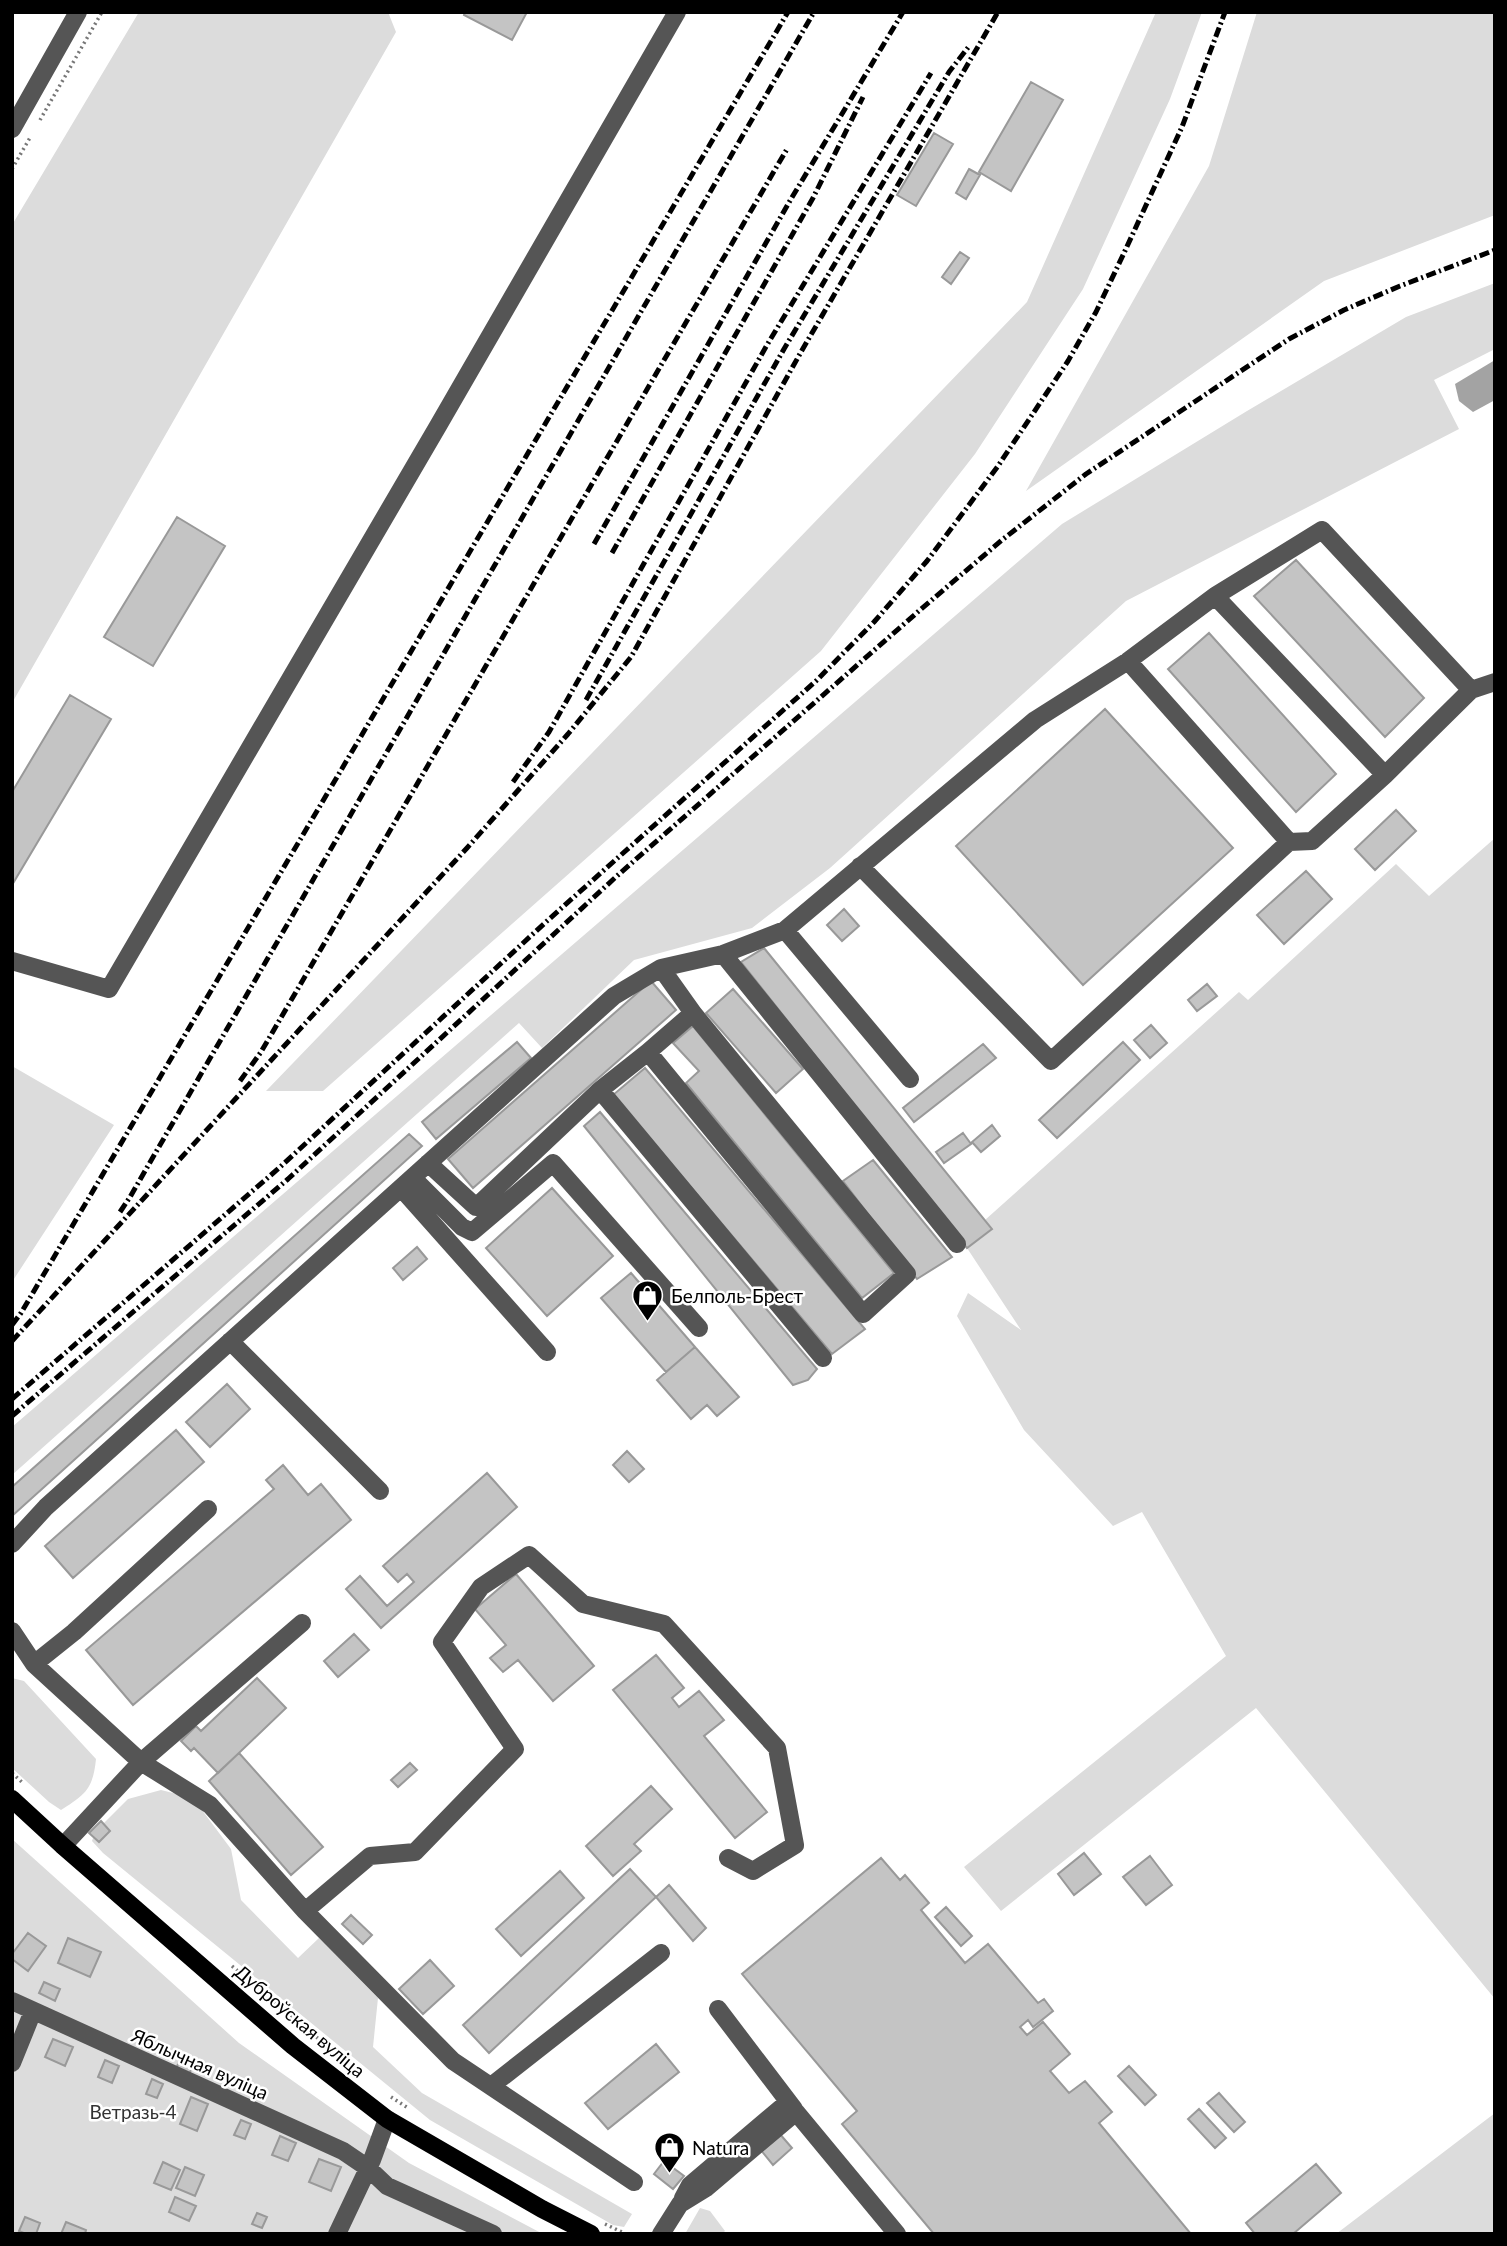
<svg xmlns="http://www.w3.org/2000/svg" width="1507" height="2246" font-family="Lato,sans-serif">
  <style>
    .green { fill: #dcdcdc }
    .water { fill: #a3a3a3 }
    .building { fill: #c4c4c4; stroke: #999; stroke-width: 2 }
    .lines { fill: none; stroke-linecap: round; stroke-linejoin: round }
    .path { stroke: #777; stroke-width: 3.5; stroke-dasharray: 2 3.5; stroke-linecap: butt }
    .minor { stroke: #555; stroke-width: 18 }
    .major { stroke: #000; stroke-width: 18 }
    .rail { stroke: #000; stroke-width: 5; stroke-dasharray: 10 3.5 2 3.5; stroke-linecap: butt }
    .labels { text-anchor: middle; stroke-width: 5; stroke-linejoin: round; paint-order: stroke }
    .poi-label { font-size: 19px; fill: #000; stroke: #fff; text-anchor: start }
    .street-label { font-size: 19px; fill: #000; stroke: #fff }
    .park-label { font-size: 19px; fill: #333; stroke: #fff }
  </style>
  <rect width="100%" height="100%" fill="#fff"/>
  <path class="green" d="M 139,12 L 388,12 L 396,32 L 12,703 L 12,225 Z
    M 1156,12 L 1202,12 L 1170,99 L 1083,289 L 975,454 L 821,651 L 323,1091 L 266,1091 L 1027,302 Z
    M 1257,12 L 1495,12 L 1495,215 L 1324,281 L 1026,491 L 1209,166 Z
    M 1495,283 L 1495,349 L 1434,380 L 1459,429 L 1126,601 L 830,868 L 752,928 L 634,960 L 542,1048 L 519,1023 L 12,1475 L 12,1427 L 1062,524 L 1247,411 L 1406,317 Z
    M 1495,838 L 1495,1999 L 1256,1708 L 1001,1911 L 964,1867 L 1226,1656 L 1142,1512 L 1113,1526 L 1024,1430 L 957,1316 L 968,1293 L 1021,1330 L 967,1248 L 992,1230 L 985,1220 L 1239,992 L 1248,1000 L 1396,864 L 1429,896 Z
    M 12,1066 L 114,1125 L 12,1282 Z
    M 12,1678 L 24,1681 L 96,1759 C 93,1789 85,1795 61,1810 L 49,1802 L 12,1768 Z
    M 161,1790 L 193,1798 L 231,1849 L 241,1900 L 298,1958 L 319,1938 L 378,1998 L 373,2047 L 422,2093 L 632,2214 L 624,2227 L 613,2225 L 430,2120 L 103,1853 L 92,1841 L 95,1832 L 128,1799 Z
    M 12,1839 L 239,2043 L 409,2163 L 543,2234 L 12,2234 Z
    M 1495,2113 L 1495,2234 L 1336,2234 Z
    M 700,2208 L 710,2211 L 725,2231 L 722,2234 L 685,2234 Z"/>
  <path class="water" d="M 1495,360 L 1495,400 L 1473,412 L 1459,401 L 1455,384 Z"/>
  <path class="building" d="M 465,12 L 527,12 L 512,40 L 464,15 Z
    M 1031,82 L 1063,100 L 1011,191 L 979,172 Z
    M 934,133 L 953,144 L 916,206 L 897,195 Z
    M 969,169 L 980,175 L 966,199 L 956,193 Z
    M 960,252 L 969,258 L 951,284 L 942,277 Z
    M 177,517 L 225,546 L 153,666 L 104,637 Z
    M 1296,560 L 1424,698 L 1385,737 L 1254,596 Z
    M 1209,633 L 1336,774 L 1296,812 L 1168,669 Z
    M 70,695 L 111,719 L 12,885 L 12,792 Z
    M 1105,709 L 1233,848 L 1083,985 L 956,846 Z
    M 1396,810 L 1416,831 L 1375,870 L 1355,849 Z
    M 1306,871 L 1332,899 L 1284,944 L 1257,915 Z
    M 844,909 L 859,926 L 842,941 L 827,925 Z
    M 764,948 L 992,1229 L 967,1248 L 741,962 Z
    M 651,981 L 676,1010 L 473,1188 L 448,1159 Z
    M 1207,984 L 1217,996 L 1197,1011 L 1188,1000 Z
    M 733,989 L 803,1069 L 776,1093 L 706,1013 Z
    M 1151,1025 L 1167,1043 L 1150,1058 L 1134,1040 Z
    M 693,1026 L 894,1273 L 862,1298 L 686,1083 L 699,1071 L 673,1043 Z
    M 517,1042 L 531,1058 L 436,1139 L 422,1122 Z
    M 1123,1042 L 1140,1060 L 1057,1138 L 1039,1120 Z
    M 983,1044 L 996,1058 L 914,1122 L 903,1108 Z
    M 645,1068 L 865,1329 L 832,1354 L 613,1095 Z
    M 600,1112 L 817,1369 L 808,1380 L 793,1385 L 584,1126 Z
    M 992,1125 L 1000,1136 L 981,1152 L 972,1142 Z
    M 963,1133 L 971,1144 L 944,1163 L 936,1152 Z
    M 409,1134 L 422,1146 L 12,1516 L 12,1487 Z
    M 873,1160 L 952,1257 L 917,1279 L 843,1181 Z
    M 552,1188 L 613,1256 L 547,1316 L 486,1248 Z
    M 417,1247 L 427,1259 L 403,1280 L 393,1268 Z
    M 631,1273 L 695,1347 L 666,1372 L 601,1298 Z
    M 695,1347 L 739,1397 L 717,1416 L 707,1405 L 691,1419 L 657,1380 Z
    M 227,1384 L 250,1409 L 210,1447 L 186,1422 Z
    M 176,1430 L 204,1462 L 73,1578 L 45,1546 Z
    M 627,1451 L 644,1469 L 629,1482 L 613,1465 Z
    M 283,1465 L 308,1495 L 321,1484 L 351,1520 L 133,1705 L 86,1650 L 274,1489 L 266,1480 Z
    M 487,1473 L 517,1507 L 381,1628 L 346,1589 L 360,1576 L 387,1606 L 414,1582 L 407,1574 L 398,1582 L 383,1566 Z
    M 516,1574 L 594,1666 L 553,1701 L 518,1660 L 503,1672 L 490,1658 L 506,1645 L 475,1609 Z
    M 354,1634 L 369,1650 L 338,1677 L 324,1661 Z
    M 656,1655 L 684,1688 L 672,1698 L 679,1707 L 699,1691 L 724,1720 L 704,1736 L 767,1812 L 735,1838 L 613,1690 Z
    M 257,1678 L 286,1708 L 218,1773 L 194,1748 L 191,1751 L 181,1741 L 196,1726 L 201,1731 Z
    M 239,1753 L 323,1847 L 291,1875 L 209,1781 Z
    M 410,1763 L 417,1770 L 398,1787 L 391,1780 Z
    M 651,1786 L 672,1809 L 634,1844 L 641,1851 L 613,1876 L 586,1846 Z
    M 101,1821 L 110,1831 L 99,1842 L 89,1833 Z
    M 1084,1853 L 1101,1874 L 1074,1895 L 1058,1874 Z
    M 1150,1856 L 1172,1885 L 1146,1905 L 1123,1877 Z
    M 881,1858 L 900,1880 L 905,1875 L 929,1903 L 921,1910 L 965,1963 L 988,1944 L 1038,2003 L 1044,1999 L 1053,2011 L 1033,2027 L 1028,2020 L 1020,2027 L 1027,2035 L 1043,2022 L 1070,2054 L 1050,2071 L 1069,2093 L 1085,2081 L 1112,2112 L 1099,2123 L 1191,2234 L 934,2234 L 842,2124 L 857,2111 L 742,1974 Z
    M 630,1869 L 656,1897 L 489,2053 L 463,2025 Z
    M 560,1871 L 584,1898 L 521,1956 L 496,1929 Z
    M 669,1885 L 706,1928 L 693,1941 L 656,1897 Z
    M 946,1907 L 972,1936 L 961,1946 L 935,1917 Z
    M 351,1915 L 372,1935 L 363,1944 L 342,1924 Z
    M 28,1933 L 46,1946 L 28,1971 L 12,1959 L 12,1954 Z
    M 68,1938 L 101,1952 L 90,1977 L 58,1963 Z
    M 430,1960 L 454,1986 L 423,2014 L 399,1989 Z
    M 44,1982 L 60,1989 L 55,2001 L 39,1993 Z
    M 53,2039 L 73,2047 L 65,2066 L 45,2057 Z
    M 656,2044 L 679,2072 L 608,2129 L 585,2103 Z
    M 182,2054 L 195,2059 L 189,2075 L 176,2069 Z
    M 105,2060 L 119,2066 L 112,2083 L 98,2077 Z
    M 1129,2066 L 1156,2095 L 1145,2105 L 1118,2076 Z
    M 152,2079 L 163,2084 L 157,2098 L 146,2094 Z
    M 1219,2093 L 1245,2122 L 1234,2132 L 1207,2103 Z
    M 191,2097 L 208,2104 L 197,2131 L 180,2124 Z
    M 1199,2109 L 1226,2138 L 1215,2148 L 1188,2119 Z
    M 241,2120 L 251,2124 L 245,2139 L 234,2135 Z
    M 779,2133 L 792,2148 L 773,2165 L 760,2149 Z
    M 280,2136 L 296,2143 L 288,2161 L 272,2155 Z
    M 319,2159 L 341,2167 L 331,2191 L 309,2182 Z
    M 664,2161 L 684,2176 L 673,2189 L 654,2174 Z
    M 163,2162 L 180,2170 L 171,2190 L 154,2183 Z
    M 1316,2164 L 1341,2193 L 1293,2234 L 1255,2234 L 1246,2223 Z
    M 185,2167 L 204,2175 L 195,2196 L 176,2188 Z
    M 175,2197 L 196,2206 L 189,2221 L 169,2212 Z
    M 257,2213 L 267,2217 L 262,2228 L 252,2224 Z
    M 25,2217 L 40,2223 L 36,2234 L 26,2234 L 19,2231 Z
    M 66,2222 L 86,2230 L 85,2234 L 61,2234 Z"/>
  <g class="lines">
    <path class="path" d="M 40,120 L 102,12
      M 12,169 L 31,136
      M 12,1773 L 24,1784
      M 232,1966 L 339,2056
      M 391,2097 L 408,2108
      M 605,2224 L 626,2234"/>
    <path class="minor" d="M 12,129 L 78,12
      M 1215,596 L 1322,530 L 1471,690 L 1385,775
      M 1128,661 L 1215,596 L 1385,775 L 1312,841 L 1289,842
      M 1471,690 L 1495,682
      M 785,930 L 910,1079
      M 723,954 L 957,1244
      M 12,961 L 109,989 L 438,426 L 677,12
      M 661,968 L 693,1013
      M 600,1090 L 648,1052 L 863,1314 L 907,1274 L 693,1013 L 648,1052
      M 428,1163 L 476,1207 L 600,1090 L 823,1358
      M 413,1178 L 462,1227 L 472,1232 L 553,1163 L 699,1328
      M 402,1189 L 547,1352
      M 230,1341 L 380,1491
      M 12,1544 L 46,1507 L 614,996 L 661,968 L 723,954 L 785,930 L 1035,720 L 1128,661 L 1289,842 L 1051,1061 L 860,866
      M 302,1623 L 141,1762 L 210,1805 L 305,1911 L 453,2061 L 634,2182
      M 12,1631 L 34,1664 L 141,1762 L 63,1846
      M 34,1664 L 74,1632 L 208,1509
      M 305,1911 L 370,1856 L 415,1852 L 515,1749 L 442,1642 L 481,1587 L 529,1555 L 583,1604 L 664,1624 L 777,1748 L 795,1845 L 753,1871 L 728,1858
      M 12,2001 L 343,2151 L 368,2168 L 387,2186 L 493,2234
      M 718,2009 L 794,2109
      M 12,2063 L 33,2011
      M 491,2086 L 661,1953
      M 683,2198 L 690,2185 L 788,2102
      M 337,2234 L 372,2160 L 387,2119
      M 661,2234 L 680,2204 L 706,2188 L 796,2112 L 897,2234"/>
    <path class="major" d="M 12,1799 L 63,1846 L 293,2046 L 387,2119 L 542,2209 L 591,2234"/>
    <path class="rail" d="M 594,544 L 791,199 L 903,12
      M 612,553 L 813,198 L 863,97
      M 586,700 L 784,349 L 949,72 L 970,45
      M 513,782 L 549,732 L 767,345 L 931,73
      M 240,1081 L 261,1052 L 787,149
      M 120,1212 L 130,1197 L 814,12
      M 12,1325 L 21,1313 L 788,12
      M 12,1341 L 467,848 L 568,734 L 631,657 L 801,352 L 998,12
      M 12,1399 L 279,1168 L 547,921 L 817,680 L 874,622 L 927,561 L 998,466 L 1068,361 L 1096,312 L 1124,253 L 1182,127 L 1225,12
      M 12,1416 L 288,1179 L 618,875 L 920,610 L 1002,540 L 1086,474 L 1289,339 L 1344,310 L 1400,286 L 1495,250"/>
  </g>
  <defs>
    <symbol id="shop-pin" viewBox="-11 -11 22 30"><path d="M0 17L-7.5 6A9.5 9.5 0 1 1 7.5 6Z" fill="#000" stroke="#fff"/><path d="M-5-2.5h2.3a2.7 3.5 0 0 1 5.4 0H5L5.5 6h-11ZM-1.5-2.5h3a1.5 2.3 0 0 0-3 0Z" fill="#fff"/></symbol>
  </defs>
  <g fill-rule="evenodd">
    <use href="#shop-pin" x="630" y="1278" width="35" height="47"/>
    <use href="#shop-pin" x="652" y="2130" width="35" height="47"/>
  </g>
  <g class="labels">
    <g class="poi-label">
      <text x="671" y="1303">Белполь-Брест</text>
      <text x="692" y="2155">Natura</text>
    </g>
    <g class="street-label">
      <text transform="translate(300 2021) rotate(40)" y="7">Дуброўская вуліца</text>
      <text transform="translate(200 2064) rotate(24)" y="7">Яблычная вуліца</text>
    </g>
    <g class="park-label">
      <text x="133" y="2119">Ветразь-4</text>
    </g>
  </g>
  <rect width="1507" height="2246" fill="none" stroke="#000000" stroke-width="28"/>
</svg>
